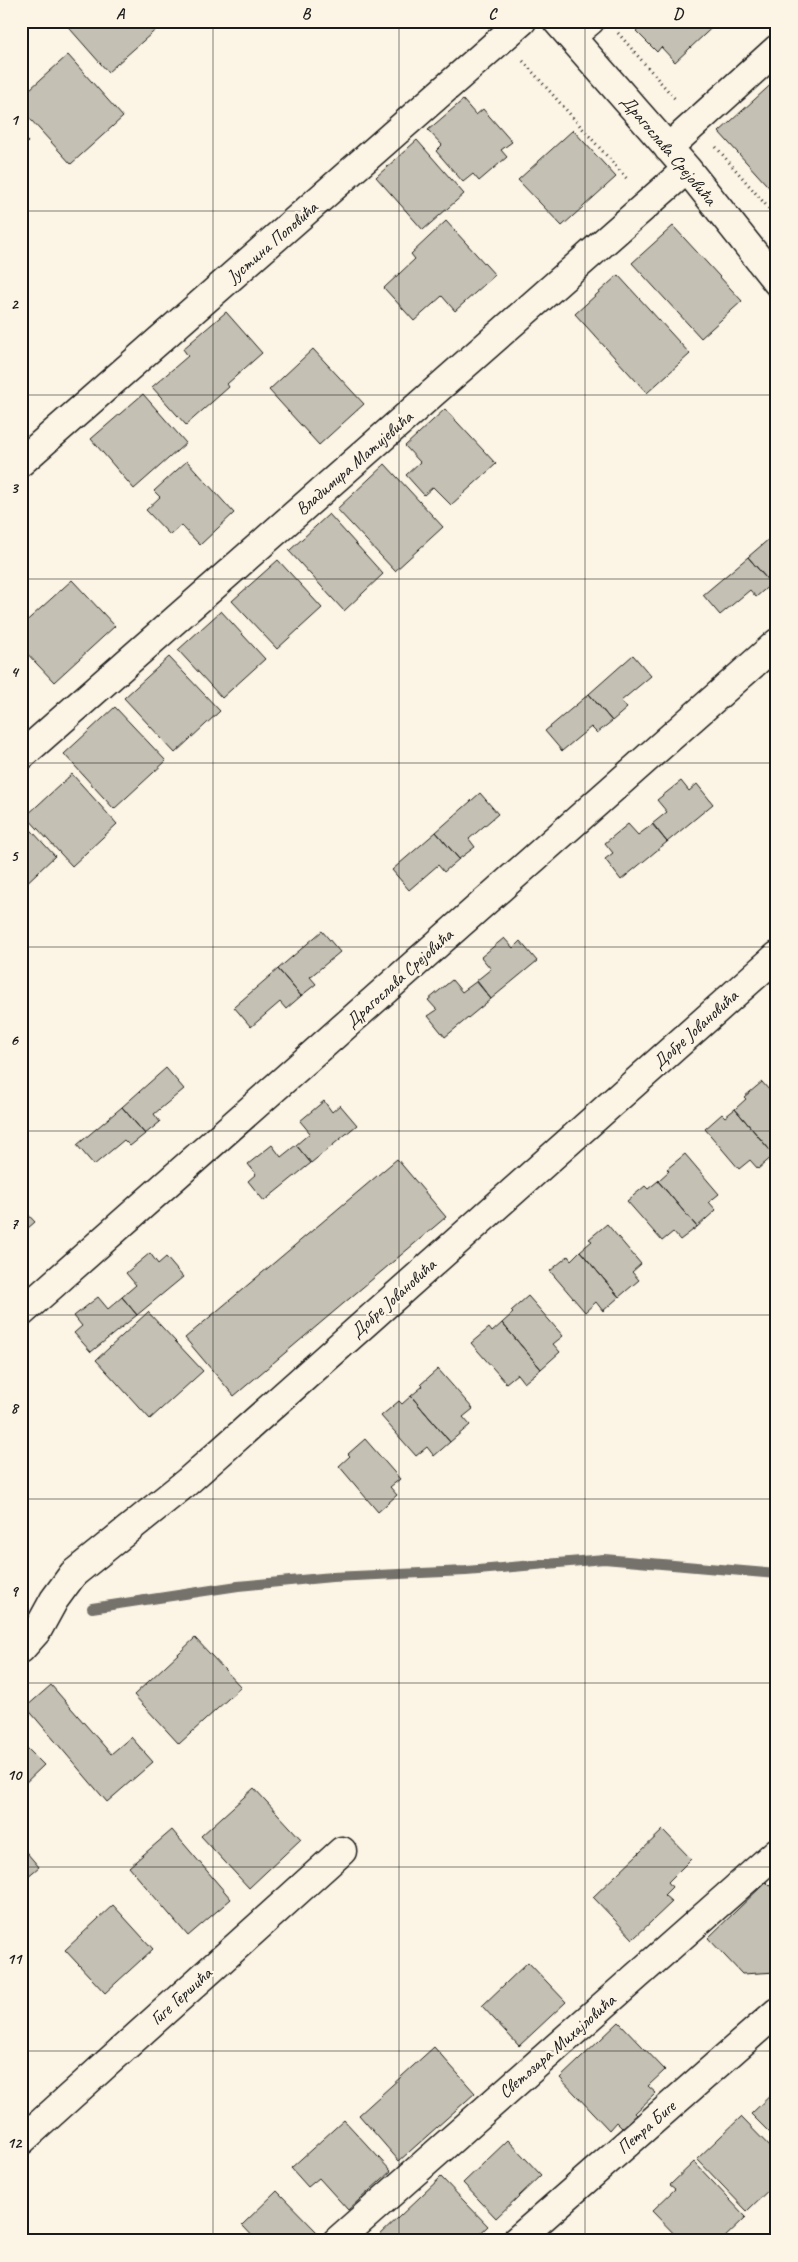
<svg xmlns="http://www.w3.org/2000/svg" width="798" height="2262" font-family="Caveat,sans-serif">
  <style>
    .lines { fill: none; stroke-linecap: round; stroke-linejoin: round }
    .stream { stroke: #75726c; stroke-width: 10 }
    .building { fill: #c4c0b3; stroke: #1c1c1c }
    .minor-casing { stroke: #1c1c1c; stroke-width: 31 }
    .path { stroke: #1c1c1c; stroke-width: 3; stroke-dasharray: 1 4; stroke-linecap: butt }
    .minor { stroke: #fcf5e5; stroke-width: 28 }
    .grid { fill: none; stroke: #1c1c1c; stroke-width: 1; stroke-opacity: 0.55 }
    .labels { text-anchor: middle; stroke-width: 5; stroke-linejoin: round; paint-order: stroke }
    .street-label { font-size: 18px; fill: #1c1c1c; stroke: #fcf5e5 }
    .neatline { fill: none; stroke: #1c1c1c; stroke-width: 2 }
    .grid-label { font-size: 16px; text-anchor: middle; font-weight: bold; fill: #1c1c1c }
  </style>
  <rect width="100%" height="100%" fill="#fcf5e5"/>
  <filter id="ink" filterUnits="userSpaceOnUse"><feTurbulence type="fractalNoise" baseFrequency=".02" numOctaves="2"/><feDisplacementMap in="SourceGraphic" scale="10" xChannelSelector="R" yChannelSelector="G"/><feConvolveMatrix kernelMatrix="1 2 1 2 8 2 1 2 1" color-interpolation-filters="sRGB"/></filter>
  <g filter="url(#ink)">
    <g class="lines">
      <path class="stream" d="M 92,1608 L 238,1586 L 332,1577 L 466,1571 L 604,1559 L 777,1574"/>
    </g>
    <path class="building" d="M 63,21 L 155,21 L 160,26 L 108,72 Z
      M 637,21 L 719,21 L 675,62 L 661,47 L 657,52 L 636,31 L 641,26 Z
      M 68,55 L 123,117 L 71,164 L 21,109 L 21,97 Z
      M 777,79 L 777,193 L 775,194 L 719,132 Z
      M 463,100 L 476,115 L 483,109 L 512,142 L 501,150 L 507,157 L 479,181 L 473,174 L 463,182 L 436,151 L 442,145 L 428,130 Z
      M 573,130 L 616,177 L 562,226 L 518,180 Z
      M 21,134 L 28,142 L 21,148 Z
      M 417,140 L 464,194 L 423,230 L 376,177 Z
      M 446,221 L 495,275 L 455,311 L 442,296 L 414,321 L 384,288 L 415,259 L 411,254 Z
      M 673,226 L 742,301 L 701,338 L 632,263 Z
      M 618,275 L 690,354 L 647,393 L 575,314 Z
      M 226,312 L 262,353 L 227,384 L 229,387 L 186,425 L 152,387 L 188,356 L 183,349 Z
      M 313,349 L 364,404 L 319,445 L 269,390 Z
      M 143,394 L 186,443 L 134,489 L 91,439 Z
      M 445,409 L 496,464 L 451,505 L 433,487 L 424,495 L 406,475 L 420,462 L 405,446 Z
      M 187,461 L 234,513 L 200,545 L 181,525 L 170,535 L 146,510 L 160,497 L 154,491 Z
      M 385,464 L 443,527 L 395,571 L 337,509 Z
      M 329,514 L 383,574 L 344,611 L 289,551 Z
      M 777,532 L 777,579 L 771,584 L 748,557 Z
      M 748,557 L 771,584 L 756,597 L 750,590 L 720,615 L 703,595 Z
      M 278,560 L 322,608 L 277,649 L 232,601 Z
      M 72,580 L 115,626 L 54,682 L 21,647 L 21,626 Z
      M 221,611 L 265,659 L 222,698 L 178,650 Z
      M 633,655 L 651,676 L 621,701 L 627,708 L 612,721 L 589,694 Z
      M 169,657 L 220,711 L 175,753 L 124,698 Z
      M 589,694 L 612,721 L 597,733 L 591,727 L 562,751 L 545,731 Z
      M 115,707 L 166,761 L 114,809 L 64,754 Z
      M 777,708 L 777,728 L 774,711 Z
      M 72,774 L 117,824 L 72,866 L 26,816 Z
      M 681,781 L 689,791 L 697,784 L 713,804 L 667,842 L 652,824 L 667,812 L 657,800 Z
      M 480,793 L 498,814 L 469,839 L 475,847 L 459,859 L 436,832 Z
      M 21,819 L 55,856 L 21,888 Z
      M 628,824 L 638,835 L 653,824 L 667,842 L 621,880 L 605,859 L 613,853 L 605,843 Z
      M 436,832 L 459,859 L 444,872 L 438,865 L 409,890 L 392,870 Z
      M 322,931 L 340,952 L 310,977 L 316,984 L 301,996 L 278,969 Z
      M 504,938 L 513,948 L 520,941 L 537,961 L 491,999 L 476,981 L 491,969 L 481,957 Z
      M 278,969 L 301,996 L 286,1009 L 280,1002 L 251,1027 L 234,1007 Z
      M 452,980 L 462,992 L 477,981 L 491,999 L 445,1037 L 428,1016 L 437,1010 L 428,1000 Z
      M 166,1068 L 184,1089 L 154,1114 L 160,1122 L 145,1134 L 122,1107 Z
      M 762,1082 L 777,1099 L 777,1152 L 774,1155 L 735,1109 L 746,1099 L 744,1097 Z
      M 324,1101 L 332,1112 L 340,1105 L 357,1125 L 311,1163 L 296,1145 L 310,1133 L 300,1121 Z
      M 122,1107 L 145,1134 L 130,1146 L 124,1140 L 94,1165 L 77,1145 Z
      M 735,1109 L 774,1155 L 758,1169 L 750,1160 L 739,1169 L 705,1129 L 722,1114 L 725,1117 Z
      M 272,1145 L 281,1157 L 296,1145 L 311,1163 L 264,1201 L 248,1181 L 256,1174 L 248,1164 Z
      M 685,1154 L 719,1194 L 709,1202 L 716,1210 L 697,1227 L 658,1181 L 669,1171 L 667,1169 Z
      M 397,1159 L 446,1217 L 234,1396 L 185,1338 Z
      M 658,1181 L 697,1227 L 680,1240 L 673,1232 L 662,1241 L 627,1201 L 645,1186 L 648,1189 Z
      M 21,1207 L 35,1222 L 21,1234 Z
      M 607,1224 L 641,1264 L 632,1272 L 639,1280 L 619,1297 L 580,1251 L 592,1241 L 589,1239 Z
      M 580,1251 L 619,1297 L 603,1311 L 596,1302 L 585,1312 L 550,1271 L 568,1256 L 571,1260 Z
      M 150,1253 L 158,1264 L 166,1257 L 183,1277 L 137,1315 L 122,1297 L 136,1285 L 126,1273 Z
      M 528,1296 L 563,1336 L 553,1344 L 560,1352 L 541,1369 L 502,1323 L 513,1313 L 511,1311 Z
      M 98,1297 L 108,1309 L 122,1297 L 137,1315 L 91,1352 L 74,1333 L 82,1326 L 74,1316 Z
      M 148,1312 L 203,1371 L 150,1419 L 96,1360 Z
      M 502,1323 L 541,1369 L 524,1383 L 517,1374 L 506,1383 L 471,1343 L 489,1328 L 492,1332 Z
      M 438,1369 L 473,1409 L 463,1417 L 470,1425 L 450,1442 L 411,1396 L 423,1386 L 421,1384 Z
      M 411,1396 L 450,1442 L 434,1456 L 427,1447 L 416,1456 L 381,1416 L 399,1401 L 402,1404 Z
      M 365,1439 L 400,1479 L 390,1487 L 397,1495 L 378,1512 L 339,1466 L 350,1456 L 348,1454 Z
      M 195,1638 L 241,1687 L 179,1744 L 134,1695 Z
      M 51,1685 L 111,1754 L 131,1737 L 153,1762 L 107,1802 L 26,1707 Z
      M 21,1742 L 44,1765 L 21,1787 Z
      M 254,1788 L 301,1839 L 249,1888 L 201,1836 Z
      M 172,1830 L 231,1899 L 188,1936 L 129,1867 Z
      M 663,1830 L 691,1859 L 668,1882 L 672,1887 L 664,1895 L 672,1902 L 633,1939 L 593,1897 Z
      M 21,1846 L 39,1867 L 21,1882 Z
      M 766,1882 L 777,1893 L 777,1972 L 742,1974 L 708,1938 Z
      M 113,1905 L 153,1949 L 105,1993 L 65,1950 Z
      M 528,1962 L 566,2002 L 519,2046 L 482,2006 Z
      M 619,2022 L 665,2070 L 648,2086 L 656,2093 L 635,2113 L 640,2118 L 626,2132 L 616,2122 L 609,2130 L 560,2078 Z
      M 434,2047 L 475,2093 L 399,2161 L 359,2115 Z
      M 777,2089 L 777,2140 L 751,2114 Z
      M 741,2117 L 777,2154 L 777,2182 L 747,2211 L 697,2159 Z
      M 344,2120 L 391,2171 L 348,2210 L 319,2178 L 308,2187 L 291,2168 Z
      M 508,2140 L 541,2175 L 496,2218 L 463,2183 Z
      M 694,2162 L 746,2217 L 721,2241 L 681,2241 L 652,2211 L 675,2189 L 670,2185 Z
      M 441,2177 L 488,2226 L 472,2241 L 384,2241 L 379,2236 Z
      M 277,2191 L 317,2232 L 308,2241 L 257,2241 L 242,2225 Z"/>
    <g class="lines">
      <defs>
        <path id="minor" d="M 557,21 L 687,169 L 777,282
          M 571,37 L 590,21
          M 668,148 L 777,49
          M 21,462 L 522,21
          M 21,756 L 687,169
          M 21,1313 L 777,643
          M 21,1649 L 37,1631 L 54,1600 L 73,1574 L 187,1482 L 777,956
          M 21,2141 L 342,1851
          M 337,2241 L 777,1852
          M 516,2241 L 777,2012"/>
      </defs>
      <use href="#minor" class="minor-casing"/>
      <path class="path" d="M 618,33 L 676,100
        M 523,61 L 628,180
        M 716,147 L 777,218"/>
      <use href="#minor" class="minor"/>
    </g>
  </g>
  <path class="grid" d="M 213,21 L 213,2241M 399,21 L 399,2241M 585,21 L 585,2241M 21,211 L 777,211M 21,395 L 777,395M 21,579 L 777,579M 21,763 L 777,763M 21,947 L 777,947M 21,1131 L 777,1131M 21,1315 L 777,1315M 21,1499 L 777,1499M 21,1683 L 777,1683M 21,1867 L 777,1867M 21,2051 L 777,2051"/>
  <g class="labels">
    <g class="street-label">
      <text transform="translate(669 150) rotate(50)" y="6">Драгослава Срејовића</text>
      <text transform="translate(272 242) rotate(-41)" y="6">Јустина Поповића</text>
      <text transform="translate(354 463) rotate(-41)" y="6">Владимира Матијевића</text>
      <text transform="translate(399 978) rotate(-42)" y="6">Драгослава Срејовића</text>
      <text transform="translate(695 1029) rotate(-42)" y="6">Добре Јовановића</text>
      <text transform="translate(393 1298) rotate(-42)" y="6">Добре Јовановића</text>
      <text transform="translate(181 1996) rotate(-42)" y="6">Гиге Гершића</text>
      <text transform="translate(557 2046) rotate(-41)" y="6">Светозара Михајловића</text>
      <text transform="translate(646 2127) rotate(-41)" y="6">Петра Биге</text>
    </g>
  </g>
  <rect width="798" height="2262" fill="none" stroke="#fcf5e5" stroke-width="55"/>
  <rect x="28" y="28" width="742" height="2206" class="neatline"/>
  <g class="grid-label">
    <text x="120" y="19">A</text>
    <text x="306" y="19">B</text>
    <text x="492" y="19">C</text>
    <text x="678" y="19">D</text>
    <text x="14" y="125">1</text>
    <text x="14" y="309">2</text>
    <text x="14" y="493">3</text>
    <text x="14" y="677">4</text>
    <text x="14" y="861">5</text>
    <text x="14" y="1045">6</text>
    <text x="14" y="1229">7</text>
    <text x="14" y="1413">8</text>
    <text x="14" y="1596">9</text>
    <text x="14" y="1780">10</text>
    <text x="14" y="1964">11</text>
    <text x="14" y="2148">12</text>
  </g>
</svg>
